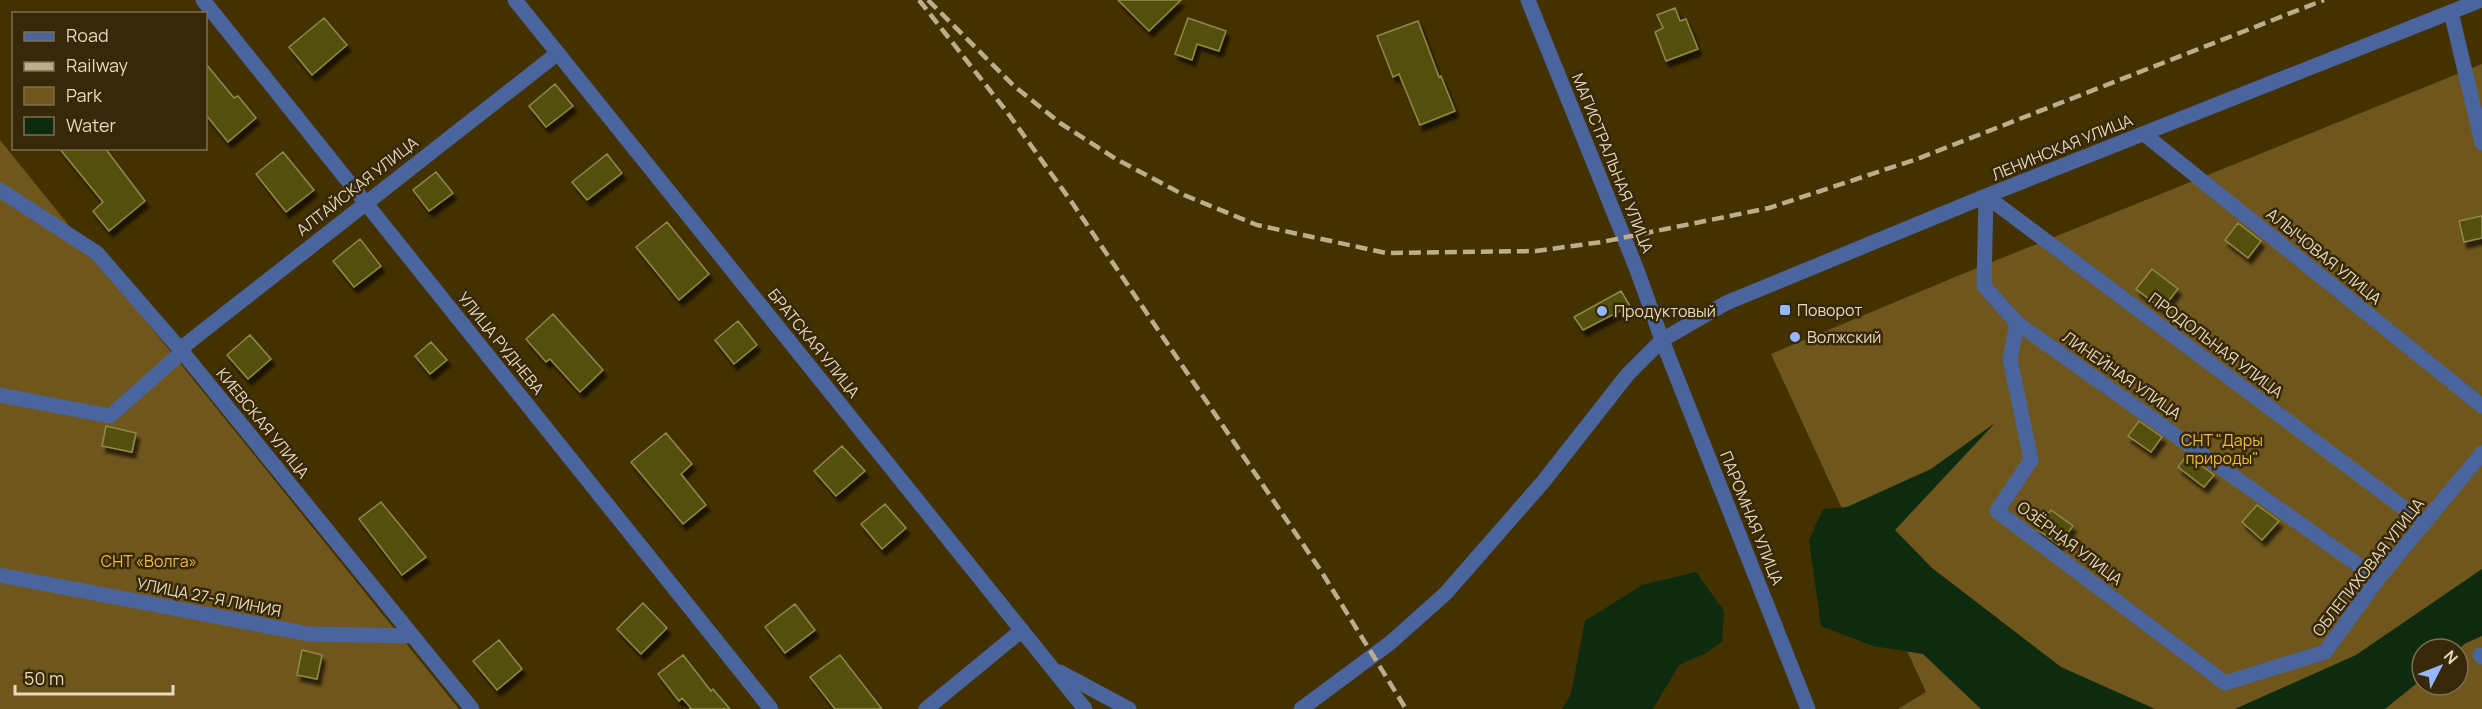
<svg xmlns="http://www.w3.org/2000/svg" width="2482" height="709" font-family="Manrope,sans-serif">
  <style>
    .green { fill: #6f561c; fill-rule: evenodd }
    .water { fill: #0e2b0f }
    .building { fill: #55500c; stroke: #8f894b; stroke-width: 1.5; filter: url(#shadow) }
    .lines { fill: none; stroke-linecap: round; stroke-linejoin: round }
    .minor { stroke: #4a659d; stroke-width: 15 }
    .rail { stroke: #bdad8b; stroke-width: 4.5; stroke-dasharray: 12 6; stroke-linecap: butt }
    .poi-dot { fill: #95b7fd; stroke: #362808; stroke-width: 2 }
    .labels { text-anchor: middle; stroke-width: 5; stroke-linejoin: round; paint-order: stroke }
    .street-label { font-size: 16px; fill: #e7d9bc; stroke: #362808 }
    .poi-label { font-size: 16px; fill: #e7d9bc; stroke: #362808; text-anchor: start }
    .park-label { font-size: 16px; fill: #f0bb41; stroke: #362808 }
  </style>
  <defs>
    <filter id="shadow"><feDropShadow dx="3.5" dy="6" stdDeviation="1.5" flood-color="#0009"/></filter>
  </defs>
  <rect width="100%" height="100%" fill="#443100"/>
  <path class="green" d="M 2482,64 L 2482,709 L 1898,709 L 1926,692 L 1771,354 L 1955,277 ZM 2422,649 L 2458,649 L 2458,685 L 2422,685 Z
    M 0,140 L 459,709 L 0,709 Z"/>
  <path class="water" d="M 1995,423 L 1895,530 L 1932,568 L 2061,667 L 2155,709 L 1981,709 L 1923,654 L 1873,646 L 1821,626 L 1809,540 L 1823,509 L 1847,507 L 1931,469 Z
    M 2482,569 L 2482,636 L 2466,643 L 2458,649 L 2422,649 L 2422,679 L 2385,709 L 2235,709 L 2356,655 Z
    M 1696,572 L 1724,611 L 1722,642 L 1706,653 L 1679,665 L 1653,709 L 1562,709 L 1571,694 L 1585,621 L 1642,585 Z"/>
  <path class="building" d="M 1118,0 L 1181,0 L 1149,31 Z
    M 1675,8 L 1680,21 L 1686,19 L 1698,49 L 1666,61 L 1655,32 L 1663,28 L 1657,15 Z
    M 324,18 L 347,45 L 312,75 L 289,47 Z
    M 1188,18 L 1226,31 L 1219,51 L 1197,44 L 1192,60 L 1175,54 Z
    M 1418,21 L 1439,77 L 1441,76 L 1455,111 L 1420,125 L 1399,74 L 1393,77 L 1377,36 Z
    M 206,64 L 234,98 L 238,96 L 256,118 L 228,142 L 206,115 Z
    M 555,84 L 573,106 L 546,127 L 529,106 Z
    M 59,148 L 105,148 L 145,201 L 109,231 L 93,211 L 103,202 Z
    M 283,152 L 314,190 L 286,212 L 256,174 Z
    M 607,154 L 622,173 L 587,200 L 572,182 Z
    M 436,172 L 453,193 L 429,211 L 413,190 Z
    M 2482,216 L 2482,238 L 2464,242 L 2459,221 Z
    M 667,222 L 709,274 L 679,300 L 636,247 Z
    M 2238,223 L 2261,241 L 2248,258 L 2225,240 Z
    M 360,239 L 381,266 L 354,287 L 333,261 Z
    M 2152,269 L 2178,289 L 2162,309 L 2136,289 Z
    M 1621,291 L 1630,306 L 1583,330 L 1574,317 Z
    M 553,314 L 603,370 L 580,392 L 550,359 L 546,362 L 526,339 Z
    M 738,321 L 757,345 L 734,364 L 715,340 Z
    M 250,335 L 271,359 L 248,379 L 227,355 Z
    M 431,342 L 447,360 L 430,374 L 415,356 Z
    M 2139,421 L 2162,437 L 2151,452 L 2128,436 Z
    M 106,426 L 136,433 L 132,452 L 102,446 Z
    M 666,433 L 692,464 L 681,474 L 706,505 L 683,524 L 631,462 Z
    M 842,446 L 865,471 L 836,496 L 814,471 Z
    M 2187,455 L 2214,475 L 2204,487 L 2178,467 Z
    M 381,502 L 426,557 L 402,575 L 359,519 Z
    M 885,504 L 906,528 L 882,549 L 861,524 Z
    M 2257,505 L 2279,521 L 2262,540 L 2242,522 Z
    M 2051,510 L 2073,526 L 2059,545 L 2037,529 Z
    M 643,603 L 667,628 L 641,654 L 617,629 Z
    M 795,604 L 815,630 L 785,653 L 765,627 Z
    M 499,640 L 522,669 L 497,690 L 473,661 Z
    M 302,650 L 322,655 L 317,679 L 297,675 Z
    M 683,655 L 711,691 L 713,689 L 730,709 L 689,709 L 691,708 L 682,698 L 679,701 L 658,674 Z
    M 840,655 L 882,709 L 835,709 L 810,677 Z"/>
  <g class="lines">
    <path class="minor" d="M 203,0 L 771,709
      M 515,0 L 1085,709
      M 1528,0 L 1637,270 L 1662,340 L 1808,709
      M 2451,12 L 2482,143
      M 2144,134 L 2482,406
      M 0,190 L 97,253 L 180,349 L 472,709
      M 1986,196 L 1984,286 L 2017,323 L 2378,579
      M 1986,196 L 2424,523
      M 2017,323 L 2010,359 L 2031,460 L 1997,511 L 2225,683 L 2325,652 L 2378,579 L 2482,453
      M 180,349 L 558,53
      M 0,395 L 110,416 L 182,352
      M 0,575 L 309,634 L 413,636
      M 2480,655 L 2482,657
      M 1060,672 L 1129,709
      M 926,709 L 1022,630
      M 1301,709 L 1390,643 L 1446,593 L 1543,482 L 1628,374 L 1662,340 L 1726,303 L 1986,196 L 2481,0"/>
    <path class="rail" d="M 919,0 L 1007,112 L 1073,204 L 1321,571 L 1406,709
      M 928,0 L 1013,85 L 1060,123 L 1116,159 L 1184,195 L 1257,225 L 1386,253 L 1536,251 L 1602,242 L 1769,208 L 1917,159 L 2324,0"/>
  </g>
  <g class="poi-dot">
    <rect x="1779" y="304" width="12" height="12" rx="3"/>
    <circle cx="1602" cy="311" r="6"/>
    <circle cx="1795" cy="337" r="6"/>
  </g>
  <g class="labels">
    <g class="street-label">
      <text transform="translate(2062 147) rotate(-22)" y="6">ЛЕНИНСКАЯ УЛИЦА</text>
      <text transform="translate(1613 163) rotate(68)" y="6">МАГИСТРАЛЬНАЯ УЛИЦА</text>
      <text transform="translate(357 186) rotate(-38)" y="6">АЛТАЙСКАЯ УЛИЦА</text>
      <text transform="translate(2324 256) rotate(39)" y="6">АЛЫЧОВАЯ УЛИЦА</text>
      <text transform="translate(501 343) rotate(51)" y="6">УЛИЦА РУДНЕВА</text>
      <text transform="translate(814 343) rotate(51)" y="6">БРАТСКАЯ УЛИЦА</text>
      <text transform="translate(2216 345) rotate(37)" y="6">ПРОДОЛЬНАЯ УЛИЦА</text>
      <text transform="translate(2122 375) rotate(35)" y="6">ЛИНЕЙНАЯ УЛИЦА</text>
      <text transform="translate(263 423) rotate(51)" y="6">КИЕВСКАЯ УЛИЦА</text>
      <text transform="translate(1752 518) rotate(68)" y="6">ПАРОМНАЯ УЛИЦА</text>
      <text transform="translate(2070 543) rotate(37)" y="6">ОЗЁРНАЯ УЛИЦА</text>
      <text transform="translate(2368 567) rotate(-52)" y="6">ОБЛЕПИХОВАЯ УЛИЦА</text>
      <text transform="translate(209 597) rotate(11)" y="6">УЛИЦА 27-Я ЛИНИЯ</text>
    </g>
    <g class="poi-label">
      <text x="1797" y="316">Поворот</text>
      <text x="1614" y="317">Продуктовый</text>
      <text x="1807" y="343">Волжский</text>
    </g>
    <g class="park-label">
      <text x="2222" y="446">СНТ "Дары<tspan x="2222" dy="18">природы"</tspan></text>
      <text x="149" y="567">СНТ «Волга»</text>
    </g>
  </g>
  <rect x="12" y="12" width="195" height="138" fill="#362808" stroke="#7d6f50" stroke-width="1.5"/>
  <rect x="24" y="32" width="30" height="9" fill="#4a659d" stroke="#7d6f50" stroke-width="1.5"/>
  <text x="66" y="42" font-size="18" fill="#e7d9bc">Road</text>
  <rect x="24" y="62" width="30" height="9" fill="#bdad8b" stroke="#7d6f50" stroke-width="1.5"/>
  <text x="66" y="72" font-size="18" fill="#e7d9bc">Railway</text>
  <rect x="24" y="87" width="30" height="18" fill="#6f561c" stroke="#7d6f50" stroke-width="1.5"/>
  <text x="66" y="102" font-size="18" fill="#e7d9bc">Park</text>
  <rect x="24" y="117" width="30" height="18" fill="#0e2b0f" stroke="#7d6f50" stroke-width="1.5"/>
  <text x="66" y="132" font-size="18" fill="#e7d9bc">Water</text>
  <g transform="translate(2440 667) rotate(48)"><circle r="28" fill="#362808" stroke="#7d6f50" stroke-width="1.5"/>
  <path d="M0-4.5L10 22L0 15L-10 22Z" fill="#95b7fd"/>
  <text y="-9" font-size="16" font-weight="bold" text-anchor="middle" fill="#e7d9bc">N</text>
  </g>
  <path d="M15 685v9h158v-9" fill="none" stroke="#e7d9bc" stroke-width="3"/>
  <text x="24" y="685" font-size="18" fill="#e7d9bc" stroke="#362808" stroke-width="4.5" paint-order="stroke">50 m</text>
</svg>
